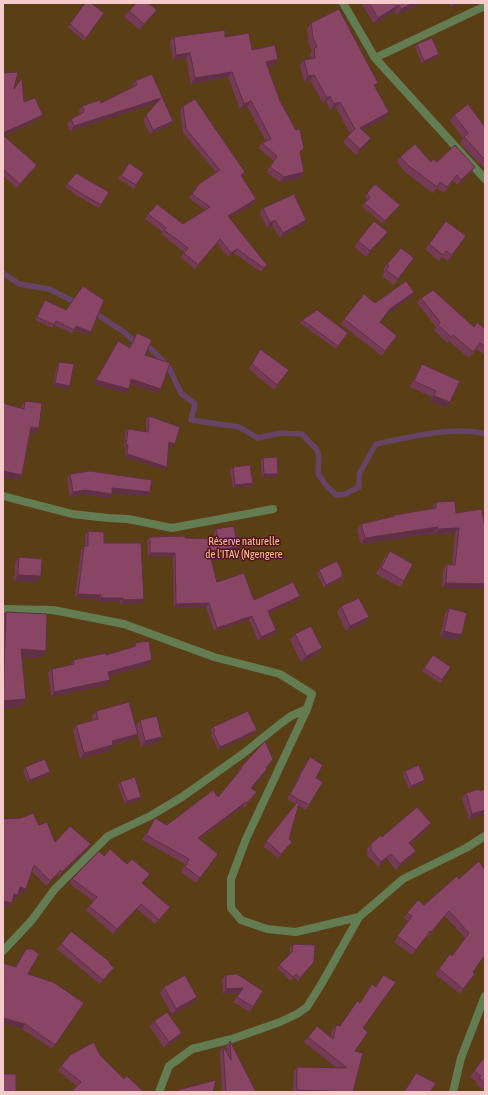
<svg xmlns="http://www.w3.org/2000/svg" width="488" height="1095" font-family="'Asap Condensed',sans-serif">
  <style>
    .green { fill: #5a3e16 }
    .lines { fill: none; stroke-linecap: round; stroke-linejoin: round }
    .stream { stroke: #674366; stroke-width: 5.5 }
    .minor { stroke: #647c52; stroke-width: 8 }
    .wall { fill: #753b56 }
    .shaded-wall { fill: #5f3046 }
    .building { fill: #884564; stroke: #5f3046 }
    .labels { text-anchor: middle; stroke-width: 3; stroke-linejoin: round; paint-order: stroke }
    .park-label { font-size: 11px; fill: #f8c789; stroke: #561221 }
  </style>
  <rect width="100%" height="100%" fill="#621e2b"/>
  <path class="green" d="M 3,3 L 485,3 L 485,1092 L 3,1092 Z"/>
  <g class="lines">
    <path class="stream" d="M 3,273 L 19,284 L 49,289 L 79,304
      M 92,311 L 124,332 L 135,342 L 150,348 L 168,366 L 181,393 L 195,404 L 191,420 L 239,427 L 258,438 L 280,433 L 302,434 L 317,450 L 319,457 L 318,474 L 325,484 L 336,495 L 345,494 L 359,487 L 359,474 L 376,444 C 404,438 458,425 485,434"/>
    <path class="minor" d="M 343,3 L 375,58 L 485,179
      M 375,58 L 485,6
      M 3,496 L 72,514 L 108,518 L 128,519 L 172,528 L 273,509
      M 3,609 L 53,610 L 124,624 L 214,657 L 280,674 L 312,694 L 307,709
      M 3,951 L 32,920 L 54,890 L 108,836 L 150,816 L 182,797 L 244,753 L 280,724 L 291,716 L 307,709 L 246,839 L 231,879 L 231,908 L 241,920 L 267,929 L 296,932 L 359,917
      M 159,1092 L 169,1066 L 192,1049 L 232,1039 L 280,1022 L 297,1014 L 307,1007 L 322,983 L 359,917 L 403,879 L 466,848 L 485,836
      M 453,1092 L 461,1058 L 485,996"/>
  </g>
  <path class="wall" d="M 85,3 L 104,13 L 84,41 L 68,27 Z
    M 361,3 L 423,3 L 397,15 L 395,11 L 374,24 Z
    M 449,3 L 460,3 L 451,7 Z
    M 129,11 L 152,16 L 140,30 L 124,17 Z
    M 311,23 L 375,87 L 385,118 L 363,130 L 367,144 L 356,155 L 343,142 L 350,134 L 336,107 L 330,110 L 326,102 L 323,103 L 310,80 L 304,82 L 300,66 L 304,60 L 311,59 L 310,54 L 312,51 L 309,44 L 307,29 Z
    M 174,37 L 225,37 L 252,50 L 275,65 L 267,66 L 300,153 L 304,172 L 301,178 L 280,182 L 266,172 L 274,161 L 258,148 L 262,143 L 266,141 L 247,106 L 240,109 L 228,77 L 191,84 L 186,58 L 173,60 L 170,42 Z
    M 417,44 L 437,57 L 422,64 L 415,47 Z
    M 3,73 L 24,102 L 40,119 L 4,136 L 37,165 L 34,169 L 17,188 L 3,176 Z
    M 152,74 L 173,121 L 169,126 L 150,134 L 143,120 L 156,103 L 70,131 L 67,124 L 71,119 L 80,114 L 79,111 L 82,106 L 100,100 L 101,103 L 132,87 L 132,86 L 135,81 Z
    M 183,106 L 245,172 L 242,176 L 256,199 L 253,204 L 229,218 L 267,265 L 261,272 L 234,253 L 228,257 L 217,243 L 195,269 L 181,257 L 184,252 L 161,234 L 163,232 L 145,219 L 148,214 L 183,224 L 205,210 L 189,198 L 199,184 L 216,172 L 183,133 L 180,110 Z
    M 454,115 L 485,127 L 485,167 L 484,168 L 480,163 L 479,164 L 460,143 L 463,138 L 450,121 Z
    M 400,157 L 431,162 L 437,162 L 475,167 L 471,172 L 458,185 L 453,180 L 444,193 L 437,188 L 433,193 L 405,172 L 397,162 Z
    M 129,163 L 144,173 L 134,189 L 118,179 Z
    M 67,184 L 101,205 L 98,208 L 75,194 L 65,187 Z
    M 367,193 L 400,205 L 383,224 L 362,206 L 364,203 L 367,200 L 365,196 Z
    M 263,208 L 306,220 L 303,225 L 280,238 L 272,225 L 267,228 L 260,213 Z
    M 384,238 L 366,257 L 354,247 L 358,241 Z
    M 462,242 L 448,261 L 442,257 L 439,261 L 425,249 L 429,244 Z
    M 414,258 L 394,285 L 382,276 L 385,271 L 383,270 L 387,264 Z
    M 411,297 L 387,314 L 380,323 L 397,336 L 382,356 L 341,324 L 344,319 L 375,303 Z
    M 421,298 L 474,327 L 485,329 L 485,355 L 476,349 L 469,358 L 449,341 L 447,343 L 434,330 L 436,327 L 417,303 Z
    M 45,300 L 91,332 L 89,335 L 74,330 L 72,333 L 54,325 L 52,328 L 35,320 L 43,303 Z
    M 302,320 L 348,333 L 336,349 L 300,323 Z
    M 137,333 L 145,355 L 161,389 L 158,393 L 130,384 L 127,393 L 93,384 L 118,341 L 129,347 L 134,337 Z
    M 260,349 L 289,370 L 274,390 L 249,369 Z
    M 59,362 L 68,389 L 53,386 L 57,365 Z
    M 422,364 L 450,402 L 446,408 L 430,401 L 432,397 L 410,387 L 418,370 Z
    M 25,401 L 35,434 L 30,432 L 18,480 L 21,408 L 22,406 Z
    M 149,416 L 173,447 L 169,446 L 165,470 L 125,457 L 126,448 L 124,448 L 125,432 L 128,429 L 146,431 L 146,419 Z
    M 263,458 L 276,477 L 262,477 L 261,461 Z
    M 233,467 L 253,483 L 251,486 L 233,488 L 230,470 Z
    M 70,474 L 150,492 L 147,496 L 112,493 L 109,498 L 82,494 L 70,497 L 67,479 Z
    M 436,502 L 456,513 L 485,529 L 442,588 L 443,570 L 447,564 L 452,565 L 455,533 L 434,534 L 434,533 L 361,544 L 357,530 L 361,524 L 393,516 L 394,515 L 432,509 L 432,508 Z
    M 216,529 L 235,551 L 210,555 L 217,582 L 254,600 L 300,596 L 297,600 L 269,613 L 274,634 L 258,641 L 249,620 L 214,631 L 206,607 L 174,607 L 173,557 L 148,557 L 147,540 L 150,537 L 215,539 L 214,533 Z
    M 88,531 L 104,543 L 142,603 L 121,604 L 120,602 L 98,602 L 99,599 L 75,598 L 81,550 L 84,546 L 85,546 L 85,535 Z
    M 390,551 L 404,581 L 400,587 L 376,574 L 385,557 Z
    M 19,557 L 41,576 L 37,582 L 14,581 L 15,563 Z
    M 319,570 L 340,580 L 324,588 L 317,573 Z
    M 341,606 L 365,623 L 346,631 L 337,612 Z
    M 449,608 L 458,640 L 452,640 L 440,637 L 445,614 Z
    M 6,612 L 40,658 L 22,657 L 26,699 L 20,707 L 3,709 L 3,617 Z
    M 295,634 L 322,648 L 318,654 L 301,662 L 290,640 Z
    M 135,643 L 148,665 L 109,676 L 107,685 L 51,697 L 48,673 L 52,669 L 70,665 L 73,660 L 106,655 L 132,647 Z
    M 433,655 L 451,667 L 440,683 L 422,671 Z
    M 96,711 L 134,739 L 113,745 L 109,751 L 80,759 L 73,731 L 76,725 L 93,721 L 92,716 Z
    M 140,720 L 158,743 L 141,747 L 136,726 Z
    M 213,727 L 255,733 L 218,750 L 211,735 L 212,733 L 211,730 Z
    M 310,757 L 316,778 L 309,805 L 306,810 L 298,805 L 289,839 L 292,842 L 278,858 L 263,846 L 296,804 L 287,799 L 297,781 L 296,780 L 307,762 Z
    M 25,767 L 48,775 L 28,783 L 23,771 Z
    M 241,767 L 266,768 L 267,769 L 252,788 L 253,797 L 244,808 L 242,807 L 199,840 L 218,854 L 196,883 L 181,872 L 185,864 L 142,840 L 155,818 L 167,825 L 218,797 L 238,773 L 237,772 Z
    M 405,771 L 425,780 L 423,783 L 409,789 L 403,775 Z
    M 120,782 L 139,800 L 125,804 L 118,785 Z
    M 466,793 L 485,812 L 483,815 L 469,819 L 462,798 Z
    M 39,825 L 55,842 L 88,849 L 59,876 L 57,875 L 46,886 L 32,871 L 23,894 L 19,892 L 18,895 L 15,900 L 13,899 L 12,903 L 8,908 Z
    M 428,829 L 410,844 L 416,851 L 412,856 L 396,870 L 387,859 L 378,867 L 367,855 L 367,849 L 371,844 L 382,837 Z
    M 104,856 L 127,864 L 150,874 L 142,883 L 167,911 L 155,924 L 137,909 L 113,934 L 86,910 L 93,901 L 69,883 L 72,879 Z
    M 479,861 L 473,972 L 475,974 L 460,994 L 435,974 L 439,969 L 452,956 L 465,938 L 445,916 L 428,937 L 426,936 L 412,955 L 394,942 L 408,921 L 404,918 L 407,913 L 424,905 L 459,879 Z
    M 61,944 L 109,963 L 111,972 L 100,984 L 57,949 Z
    M 293,944 L 314,962 L 298,981 L 294,977 L 291,981 L 277,968 L 290,954 L 290,948 Z
    M 26,949 L 28,974 L 84,1003 L 52,1049 L 22,1029 L 3,1023 L 3,963 L 15,967 Z
    M 226,975 L 253,1007 L 250,1012 L 233,1002 L 239,993 L 223,994 L 222,980 Z
    M 383,975 L 363,1028 L 355,1051 L 353,1092 L 293,1092 L 294,1072 L 297,1067 L 337,1068 L 304,1042 L 308,1037 L 331,1037 L 332,1030 L 336,1025 L 340,1026 L 360,1003 L 376,987 Z
    M 164,987 L 193,1003 L 172,1015 L 160,993 Z
    M 154,1021 L 178,1039 L 164,1048 L 150,1027 Z
    M 230,1041 L 256,1092 L 222,1092 L 220,1051 L 223,1046 L 227,1052 L 226,1046 Z
    M 100,1055 L 124,1079 L 77,1086 L 58,1070 L 61,1066 Z
    M 485,1056 L 485,1091 L 476,1084 L 477,1082 L 470,1077 Z"/>
  <path class="shaded-wall" d="M 413,3 L 423,3 L 397,15 L 401,9 Z
    M 454,3 L 460,3 L 451,7 Z
    M 399,5 L 395,11 L 374,24 L 378,18 Z
    M 157,10 L 152,16 L 140,30 L 144,24 Z
    M 190,53 L 186,58 L 173,60 L 176,55 Z
    M 439,54 L 437,57 L 422,64 L 424,61 Z
    M 278,59 L 275,65 L 262,68 L 266,62 Z
    M 232,72 L 228,77 L 191,84 L 195,78 Z
    M 314,75 L 310,80 L 304,82 L 308,76 Z
    M 330,96 L 326,102 L 323,103 L 327,98 Z
    M 161,98 L 157,103 L 70,131 L 74,126 Z
    M 251,101 L 247,106 L 240,109 L 244,104 Z
    M 340,102 L 336,107 L 330,110 L 334,104 Z
    M 389,112 L 385,118 L 356,134 L 360,128 Z
    M 43,115 L 40,119 L 3,136 L 3,133 Z
    M 173,121 L 169,126 L 150,134 L 153,130 Z
    M 371,138 L 367,144 L 356,155 L 360,149 Z
    M 37,165 L 34,169 L 17,188 L 20,184 Z
    M 475,167 L 471,172 L 458,185 L 461,180 Z
    M 304,172 L 301,178 L 280,182 L 284,177 Z
    M 256,199 L 253,204 L 225,220 L 228,216 Z
    M 275,220 L 272,225 L 267,228 L 270,223 Z
    M 306,220 L 303,225 L 280,238 L 283,233 Z
    M 388,232 L 384,238 L 366,257 L 370,251 Z
    M 237,249 L 234,253 L 228,257 L 231,253 Z
    M 414,292 L 411,297 L 387,314 L 376,327 L 390,309 Z
    M 76,326 L 91,332 L 89,335 L 74,329 Z
    M 131,379 L 161,389 L 158,393 L 129,383 Z
    M 96,380 L 129,389 L 127,393 L 93,384 Z
    M 55,383 L 70,386 L 68,389 L 53,386 Z
    M 434,396 L 450,402 L 446,408 L 430,401 Z
    M 31,427 L 39,428 L 35,434 L 27,432 Z
    M 169,442 L 175,444 L 173,447 L 167,445 Z
    M 126,445 L 128,445 L 126,448 L 124,448 Z
    M 127,454 L 167,467 L 165,470 L 125,457 Z
    M 3,471 L 22,475 L 18,480 L 3,477 Z
    M 264,474 L 278,474 L 276,477 L 262,477 Z
    M 253,483 L 251,486 L 233,488 L 235,485 Z
    M 112,488 L 150,492 L 147,496 L 109,493 Z
    M 85,490 L 112,494 L 109,498 L 82,494 L 70,497 L 73,492 Z
    M 438,527 L 434,533 L 361,544 L 365,538 Z
    M 459,528 L 455,533 L 434,534 L 438,529 Z
    M 238,547 L 235,551 L 207,555 L 209,551 Z
    M 150,553 L 175,553 L 173,557 L 148,557 Z
    M 18,575 L 41,576 L 37,582 L 14,581 Z
    M 342,577 L 340,580 L 324,588 L 326,585 Z
    M 446,583 L 485,584 L 485,589 L 442,588 Z
    M 78,594 L 101,595 L 99,599 L 75,598 Z
    M 300,596 L 297,600 L 265,615 L 268,611 Z
    M 101,598 L 123,598 L 120,602 L 98,602 Z
    M 144,599 L 142,603 L 121,604 L 123,600 Z
    M 209,603 L 206,607 L 174,607 L 176,604 Z
    M 252,616 L 249,620 L 214,631 L 217,628 Z
    M 369,617 L 365,623 L 346,631 L 350,626 Z
    M 276,630 L 274,634 L 258,641 L 261,637 Z
    M 444,631 L 462,634 L 458,640 L 452,640 L 440,637 Z
    M 322,648 L 318,654 L 301,662 L 306,656 Z
    M 21,649 L 46,651 L 40,658 L 15,657 Z
    M 152,660 L 148,665 L 105,677 L 108,672 Z
    M 110,680 L 107,685 L 51,697 L 54,692 Z
    M 26,699 L 20,707 L 3,709 L 3,701 Z
    M 257,730 L 255,733 L 218,750 L 220,747 Z
    M 138,734 L 134,739 L 108,746 L 112,741 Z
    M 162,737 L 158,743 L 141,747 L 145,741 Z
    M 113,745 L 109,751 L 80,759 L 84,753 Z
    M 267,769 L 264,774 L 248,793 L 251,788 Z
    M 50,772 L 48,775 L 28,783 L 30,780 Z
    M 425,780 L 423,783 L 409,789 L 411,786 Z
    M 141,797 L 139,800 L 125,804 L 127,801 Z
    M 246,802 L 242,807 L 194,843 L 198,838 Z
    M 485,809 L 485,812 L 483,815 L 469,819 L 472,814 Z
    M 431,823 L 428,829 L 405,848 L 409,843 Z
    M 91,844 L 88,849 L 59,876 L 62,872 Z
    M 416,851 L 412,856 L 396,870 L 400,864 Z
    M 391,854 L 387,859 L 378,867 L 381,862 Z
    M 61,870 L 57,875 L 46,886 L 50,881 Z
    M 20,887 L 26,889 L 23,894 L 17,892 Z
    M 14,894 L 18,895 L 15,900 L 11,899 Z
    M 3,901 L 12,903 L 8,908 L 3,906 Z
    M 141,904 L 137,909 L 113,934 L 117,929 Z
    M 449,911 L 445,916 L 428,937 L 431,932 Z
    M 114,968 L 111,972 L 100,984 L 103,980 Z
    M 243,988 L 239,993 L 223,994 L 226,989 Z
    M 197,997 L 193,1003 L 172,1015 L 176,1009 Z
    M 3,1018 L 25,1024 L 22,1029 L 3,1023 Z
    M 182,1033 L 178,1039 L 164,1048 L 169,1042 Z
    M 297,1090 L 339,1091 L 338,1092 L 295,1092 Z"/>
  <path class="building" d="M 85,3 L 91,3 L 104,13 L 86,38 L 70,24 Z
    M 136,3 L 148,3 L 157,10 L 144,24 L 129,11 Z
    M 369,3 L 413,3 L 401,9 L 399,5 L 378,18 Z
    M 339,9 L 378,83 L 374,85 L 389,112 L 360,128 L 371,138 L 360,149 L 347,137 L 355,129 L 340,102 L 334,104 L 330,96 L 327,98 L 314,75 L 308,76 L 304,60 L 315,58 L 314,48 L 317,47 L 313,38 L 311,23 Z
    M 225,30 L 225,37 L 249,33 L 252,50 L 275,45 L 278,59 L 266,62 L 280,101 L 296,130 L 300,129 L 304,148 L 300,152 L 304,172 L 284,177 L 270,167 L 277,156 L 262,143 L 271,139 L 251,101 L 244,104 L 232,72 L 195,78 L 190,53 L 176,55 L 174,37 Z
    M 432,38 L 439,54 L 424,61 L 417,44 Z
    M 18,72 L 14,89 L 22,78 L 24,102 L 35,98 L 43,115 L 3,133 L 3,73 Z
    M 152,74 L 173,121 L 153,130 L 146,115 L 161,98 L 74,126 L 71,119 L 84,112 L 82,106 L 100,100 L 101,103 L 137,85 L 135,81 Z
    M 195,99 L 245,172 L 241,175 L 256,199 L 228,216 L 267,265 L 264,268 L 237,249 L 231,253 L 220,239 L 198,265 L 184,253 L 188,248 L 164,230 L 166,228 L 148,214 L 157,204 L 183,224 L 210,207 L 192,194 L 199,184 L 220,170 L 186,129 L 183,106 Z
    M 468,104 L 485,127 L 485,158 L 484,157 L 483,158 L 464,137 L 468,133 L 454,115 Z
    M 3,135 L 37,165 L 20,184 L 3,169 Z
    M 415,144 L 431,162 L 433,159 L 437,162 L 455,145 L 475,167 L 461,180 L 457,175 L 447,187 L 440,182 L 437,187 L 409,166 L 400,157 Z
    M 129,163 L 144,173 L 136,185 L 121,176 Z
    M 76,173 L 109,192 L 101,205 L 77,191 L 67,184 Z
    M 375,184 L 400,205 L 385,221 L 364,203 L 370,198 L 367,193 Z
    M 294,194 L 306,220 L 283,233 L 275,220 L 270,223 L 263,208 Z
    M 374,221 L 388,232 L 370,251 L 358,241 Z
    M 446,221 L 466,236 L 452,255 L 446,251 L 443,255 L 429,244 Z
    M 401,248 L 414,258 L 398,279 L 386,270 L 389,266 L 387,264 Z
    M 406,281 L 414,292 L 390,309 L 380,322 L 397,336 L 385,351 L 344,319 L 364,294 L 375,303 Z
    M 83,286 L 104,300 L 91,332 L 76,326 L 74,330 L 56,321 L 54,325 L 37,317 L 45,300 L 66,310 Z
    M 433,290 L 474,327 L 477,322 L 485,329 L 485,346 L 480,343 L 473,352 L 453,335 L 451,337 L 438,325 L 440,322 L 421,298 Z
    M 317,310 L 348,333 L 338,346 L 302,320 Z
    M 137,333 L 152,340 L 145,355 L 170,363 L 161,389 L 131,379 L 129,389 L 96,380 L 118,341 L 130,348 Z
    M 260,349 L 289,370 L 277,385 L 252,364 Z
    M 59,362 L 74,364 L 70,386 L 55,383 Z
    M 422,364 L 460,381 L 450,402 L 434,396 L 436,391 L 414,381 Z
    M 25,401 L 42,403 L 39,428 L 31,427 L 22,475 L 3,471 L 3,403 L 24,409 Z
    M 149,416 L 180,427 L 175,444 L 169,442 L 167,467 L 127,454 L 128,445 L 126,445 L 128,429 L 148,432 Z
    M 277,457 L 278,474 L 264,474 L 263,458 Z
    M 250,465 L 253,483 L 235,485 L 233,467 Z
    M 90,471 L 152,480 L 150,492 L 112,488 L 112,494 L 85,490 L 73,492 L 70,474 Z
    M 455,501 L 456,513 L 482,509 L 485,529 L 485,584 L 446,583 L 447,564 L 455,565 L 459,528 L 438,529 L 438,527 L 365,538 L 361,524 L 395,516 L 394,515 L 436,508 L 436,502 Z
    M 234,526 L 236,540 L 238,540 L 238,547 L 209,551 L 217,582 L 244,573 L 254,600 L 293,582 L 300,596 L 268,611 L 276,630 L 261,637 L 252,616 L 217,628 L 209,603 L 176,604 L 175,553 L 150,553 L 150,537 L 185,536 L 185,538 L 218,539 L 216,529 Z
    M 88,531 L 104,532 L 104,543 L 141,543 L 144,599 L 123,600 L 123,598 L 101,598 L 101,595 L 78,594 L 84,546 L 88,546 Z
    M 390,551 L 413,564 L 404,581 L 381,568 Z
    M 19,557 L 42,559 L 41,576 L 18,575 Z
    M 337,561 L 342,571 L 342,577 L 326,585 L 319,570 Z
    M 359,598 L 369,617 L 350,626 L 341,606 Z
    M 449,608 L 467,613 L 462,634 L 456,634 L 444,631 Z
    M 6,612 L 47,614 L 46,651 L 21,649 L 26,699 L 3,701 Z
    M 311,626 L 322,648 L 306,656 L 295,634 Z
    M 149,641 L 152,660 L 108,672 L 110,680 L 54,692 L 52,669 L 74,664 L 73,660 L 106,653 L 106,655 L 136,646 L 135,643 Z
    M 433,655 L 451,667 L 442,680 L 424,668 Z
    M 129,702 L 138,734 L 112,741 L 113,745 L 84,753 L 76,725 L 98,719 L 96,711 Z
    M 248,711 L 257,730 L 220,747 L 213,732 L 215,731 L 213,727 Z
    M 157,716 L 162,737 L 145,741 L 140,720 Z
    M 265,741 L 273,759 L 266,768 L 267,769 L 251,788 L 257,792 L 247,803 L 246,802 L 198,838 L 218,854 L 200,878 L 185,867 L 189,859 L 146,835 L 155,818 L 167,825 L 213,790 L 218,797 L 242,768 L 241,767 Z
    M 310,757 L 323,765 L 316,778 L 323,782 L 309,805 L 300,800 L 289,839 L 292,842 L 281,854 L 266,841 L 299,800 L 290,794 L 300,776 L 299,776 Z
    M 45,759 L 50,772 L 30,780 L 25,767 Z
    M 419,765 L 425,780 L 411,786 L 405,771 Z
    M 135,777 L 141,797 L 127,801 L 120,782 Z
    M 479,789 L 480,791 L 485,789 L 485,810 L 472,814 L 466,793 Z
    M 417,807 L 431,823 L 409,843 L 416,851 L 400,864 L 391,854 L 381,862 L 371,850 L 371,844 L 381,835 L 382,837 Z
    M 33,813 L 39,825 L 47,822 L 55,842 L 70,826 L 91,844 L 62,872 L 61,870 L 50,881 L 34,865 L 26,889 L 20,887 L 18,895 L 14,894 L 12,903 L 3,901 L 3,819 L 21,818 Z
    M 110,849 L 127,864 L 132,859 L 150,874 L 142,883 L 170,907 L 159,920 L 141,904 L 117,929 L 89,906 L 97,897 L 72,879 L 99,851 L 104,856 Z
    M 479,861 L 485,870 L 485,955 L 473,972 L 475,974 L 463,989 L 439,969 L 450,954 L 452,956 L 469,933 L 449,911 L 431,932 L 430,931 L 416,950 L 397,936 L 412,916 L 407,913 L 418,900 L 424,905 L 457,876 L 459,879 Z
    M 71,931 L 110,962 L 109,963 L 114,968 L 103,980 L 61,944 Z
    M 293,944 L 315,945 L 314,962 L 300,978 L 296,974 L 293,977 L 279,965 L 292,952 Z
    M 26,949 L 32,949 L 39,954 L 28,974 L 53,982 L 84,1003 L 55,1045 L 25,1024 L 3,1018 L 3,984 L 4,982 L 3,982 L 3,963 L 16,967 Z
    M 237,974 L 263,991 L 253,1007 L 237,997 L 243,988 L 226,989 L 226,975 Z
    M 185,975 L 197,997 L 176,1009 L 164,987 Z
    M 383,975 L 396,982 L 363,1028 L 368,1032 L 355,1051 L 363,1053 L 353,1092 L 297,1090 L 297,1067 L 347,1068 L 308,1037 L 317,1026 L 333,1039 L 336,1025 L 340,1026 L 357,1001 L 360,1003 L 372,984 L 376,987 Z
    M 167,1012 L 182,1033 L 169,1042 L 154,1021 Z
    M 230,1041 L 256,1092 L 226,1092 L 223,1046 L 231,1060 Z
    M 94,1042 L 100,1055 L 124,1079 L 127,1076 L 144,1092 L 71,1092 L 81,1082 L 61,1066 L 70,1055 Z
    M 485,1056 L 485,1083 L 479,1078 L 481,1076 L 474,1071 Z
    M 416,1073 L 436,1083 L 430,1092 L 404,1092 Z
    M 3,1074 L 16,1074 L 16,1092 L 3,1092 Z
    M 216,1080 L 213,1092 L 179,1092 L 178,1090 Z"/>
  <g class="labels">
    <g class="park-label">
      <text x="244" y="545">Réserve naturelle<tspan x="244" dy="13">de l'ITAV (Ngengere</tspan></text>
    </g>
  </g>
  <rect width="488" height="1095" fill="none" stroke="#f6cbce" stroke-width="8"/>
</svg>
